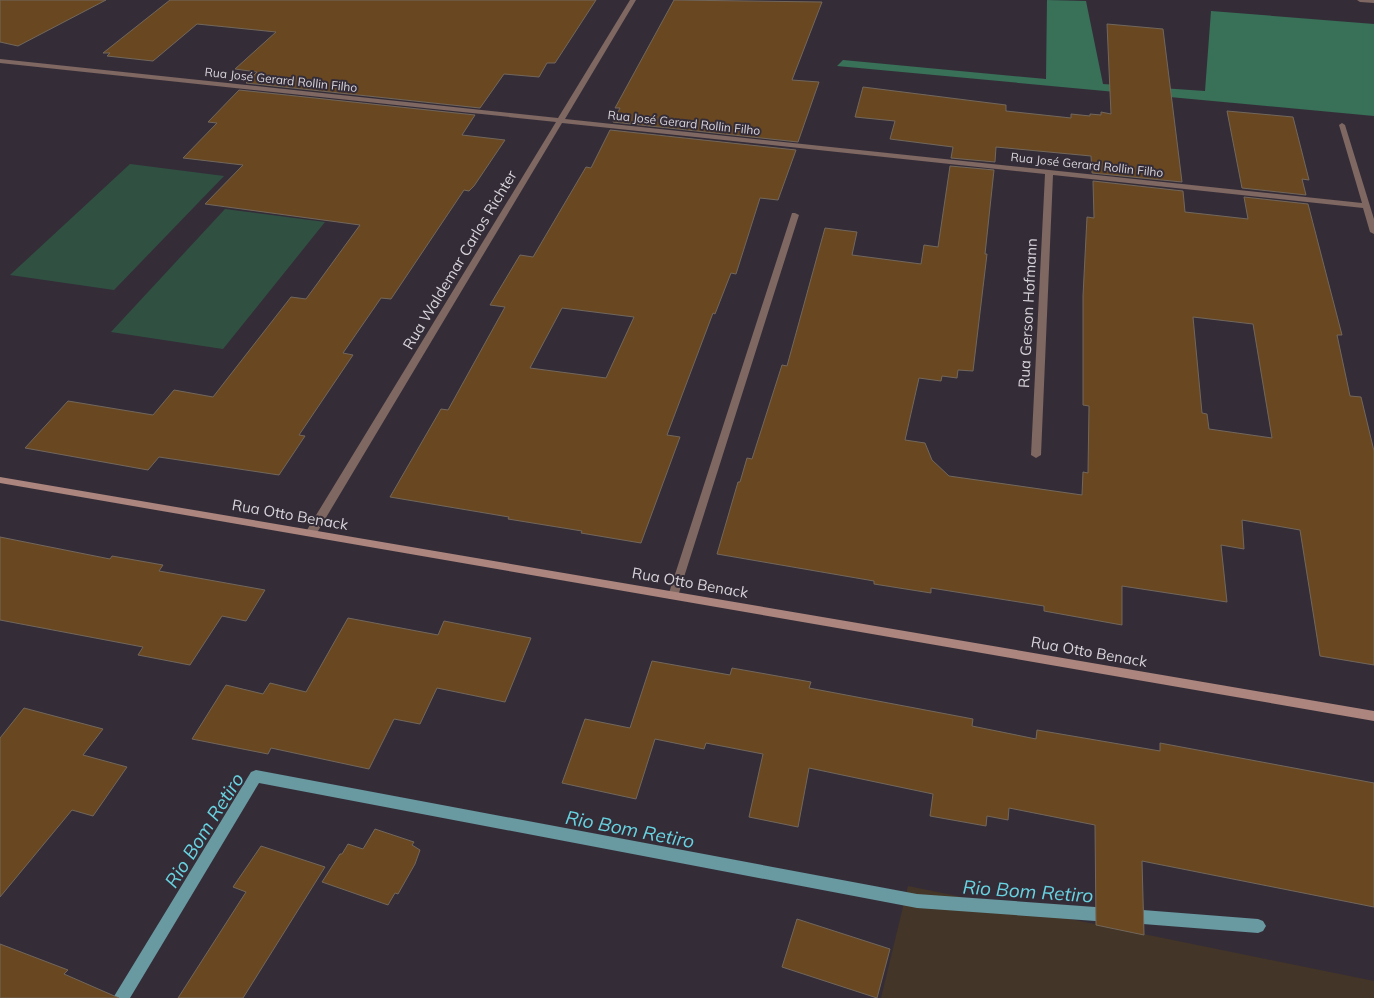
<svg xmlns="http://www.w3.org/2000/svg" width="1374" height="998" font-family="Mulish,sans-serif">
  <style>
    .education { fill: #433527 }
    .green { fill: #305142 }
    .forest { fill: #397058 }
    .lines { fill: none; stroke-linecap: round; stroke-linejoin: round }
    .stream { fill: #6999a1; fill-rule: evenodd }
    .building { fill: #694821; stroke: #72675c; fill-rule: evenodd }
    .minor { fill: #7f6762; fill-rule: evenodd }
    .secondary { fill: #ab857e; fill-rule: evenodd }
    .labels { text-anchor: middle; stroke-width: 4; stroke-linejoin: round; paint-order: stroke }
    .far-street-label { font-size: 12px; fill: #d7d3da; stroke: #342d38 }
    .street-label { font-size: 15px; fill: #d7d3da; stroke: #342d38 }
    .near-water-label { font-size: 19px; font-style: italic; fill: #68d3e1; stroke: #342d38 }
  </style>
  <rect width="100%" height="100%" fill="#342d38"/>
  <path class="education" d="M 908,886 L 1374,981 L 1374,998 L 881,998 Z"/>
  <path class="green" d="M 130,164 L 224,176 L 114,290 L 10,275 Z
    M 225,209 L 325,222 L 223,349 L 111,332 Z"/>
  <path class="forest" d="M 1047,0 L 1086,1 L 1103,84 L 1205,91 L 1211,11 L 1374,24 L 1374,116 L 837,66 L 843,60 L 1046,79 Z"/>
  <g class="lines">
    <path class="stream" d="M 256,770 L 917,894 L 1109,908 L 1114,910 L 1117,915 L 1114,920 L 1109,922 L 917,908 L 259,783 L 130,998 L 113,998 L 251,772 Z
      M 1130,909 L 1258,919 L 1263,921 L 1266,926 L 1263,931 L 1258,933 L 1130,923 L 1125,921 L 1122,916 L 1125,911 Z"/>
  </g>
  <path class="building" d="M 0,0 L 106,0 L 18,46 L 0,42 Z
    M 170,0 L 596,0 L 555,63 L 547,63 L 539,77 L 504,74 L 480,108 L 246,83 L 257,72 L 235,69 L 276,32 L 197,24 L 153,61 L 107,56 L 110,53 L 103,53 Z
    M 674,0 L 822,2 L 792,80 L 819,82 L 798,142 L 613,122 L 620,108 L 615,108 Z
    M 1107,24 L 1163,29 L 1182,182 L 1092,173 L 1091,156 L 996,147 L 995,162 L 951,158 L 953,147 L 890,139 L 895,121 L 855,117 L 863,87 L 1006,105 L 1006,111 L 1071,118 L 1071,114 L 1090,116 L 1090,114 L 1101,115 L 1101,112 L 1111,114 Z
    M 239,90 L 475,115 L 462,135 L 505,140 L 474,186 L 469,191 L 464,190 L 391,299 L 381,298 L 343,353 L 353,355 L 299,435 L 305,436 L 279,475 L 159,457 L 148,470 L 25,448 L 68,401 L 153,415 L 174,390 L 213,397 L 291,297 L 306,299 L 360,225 L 205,204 L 243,165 L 183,158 L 217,123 L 208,122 Z
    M 1227,111 L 1293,117 L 1309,180 L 1302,179 L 1306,195 L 1242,188 Z
    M 610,130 L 796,150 L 778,200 L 760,198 L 736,274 L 731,273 L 715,314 L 713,313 L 667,435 L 680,437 L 641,543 L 581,533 L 582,531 L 508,519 L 509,517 L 390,497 L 441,409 L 448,410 L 505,307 L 490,305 L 520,255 L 533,257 L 586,167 L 591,168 ZM 562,308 L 634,317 L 606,378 L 530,368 Z
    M 950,166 L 994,170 L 985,254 L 987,254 L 973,371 L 958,370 L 957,378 L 942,376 L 941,381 L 919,378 L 905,440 L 925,443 L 932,460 L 949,476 L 1082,495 L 1083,472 L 1088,473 L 1089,406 L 1083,405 L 1083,296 L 1087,217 L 1094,218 L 1093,181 L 1183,191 L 1185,212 L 1248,219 L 1244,197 L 1308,204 L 1342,335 L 1337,335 L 1350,396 L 1361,397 L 1374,451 L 1374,665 L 1320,656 L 1300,530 L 1242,520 L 1244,549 L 1221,545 L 1227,602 L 1122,586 L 1122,625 L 1044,611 L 1044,606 L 931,588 L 931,593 L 874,584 L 874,581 L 717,554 L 738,482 L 740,482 L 747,458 L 752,459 L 782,365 L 787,366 L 825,228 L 857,232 L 852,255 L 921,264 L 924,245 L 938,247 ZM 1193,317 L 1253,324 L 1272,438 L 1209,429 L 1207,414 L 1202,413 Z
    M 0,537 L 110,559 L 112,556 L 163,565 L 159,571 L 265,590 L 246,621 L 222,616 L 190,665 L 138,655 L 143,647 L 0,620 Z
    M 348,618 L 438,635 L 444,621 L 531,638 L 505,702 L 437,688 L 420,724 L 394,719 L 369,769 L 271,748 L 268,754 L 192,739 L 226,685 L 263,694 L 270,683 L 306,692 Z
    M 652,661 L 730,675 L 732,668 L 811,682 L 809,688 L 973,719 L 972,726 L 1036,739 L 1037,730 L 1160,751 L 1160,743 L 1374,783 L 1374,907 L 1142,861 L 1144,935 L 1096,925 L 1095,825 L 1009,808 L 1008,820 L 987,816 L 986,826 L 930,816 L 933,794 L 809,768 L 798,827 L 749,817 L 763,754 L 706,743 L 704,749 L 655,739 L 636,799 L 562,783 L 585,719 L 630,728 Z
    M 24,708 L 103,729 L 83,755 L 127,767 L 93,816 L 72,810 L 0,897 L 0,738 Z
    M 375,829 L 414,842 L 412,845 L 420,850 L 415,864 L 398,894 L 395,893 L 388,905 L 322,882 L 340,854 L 342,854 L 348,844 L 363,849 Z
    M 261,846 L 325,867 L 243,998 L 178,998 L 246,892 L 233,887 Z
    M 797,919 L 890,949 L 877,998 L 782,967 Z
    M 0,944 L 68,970 L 64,974 L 119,998 L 0,998 Z"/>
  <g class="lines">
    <path class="minor" d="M 630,0 L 636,0 L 565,119 L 1362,203 L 1339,125 L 1342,123 L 1345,125 L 1374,219 L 1374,234 L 1370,232 L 1363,208 L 1053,175 L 1041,455 L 1036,458 L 1031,455 L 1045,174 L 562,123 L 315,536 L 307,536 L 306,533 L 307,530 L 556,122 L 0,63 L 0,59 L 558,118 Z
      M 1357,0 L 1374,0 L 1374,3 L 1360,2 Z
      M 792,213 L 795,213 L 799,215 L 678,596 L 677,599 L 669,599 L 668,596 Z"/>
    <path class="secondary" d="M 0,477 L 1374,711 L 1374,721 L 0,483 Z"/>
  </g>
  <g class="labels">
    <g class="far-street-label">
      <text transform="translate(281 80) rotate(6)" y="4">Rua José Gerard Rollin Filho</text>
      <text transform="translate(684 123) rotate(6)" y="4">Rua José Gerard Rollin Filho</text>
      <text transform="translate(1087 165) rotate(6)" y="4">Rua José Gerard Rollin Filho</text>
    </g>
    <g class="street-label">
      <text transform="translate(460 260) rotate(-59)" y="5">Rua Waldemar Carlos Richter</text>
      <text transform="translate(1028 313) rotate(-87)" y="5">Rua Gerson Hofmann</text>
      <text transform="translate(290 515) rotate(10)" y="5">Rua Otto Benack</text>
      <text transform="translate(690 583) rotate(10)" y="5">Rua Otto Benack</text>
      <text transform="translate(1089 652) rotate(10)" y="5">Rua Otto Benack</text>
    </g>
    <g class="near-water-label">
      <text transform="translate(630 829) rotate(11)" y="7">Rio Bom Retiro</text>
      <text transform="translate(204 830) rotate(-58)" y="7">Rio Bom Retiro</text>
      <text transform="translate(1028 891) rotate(4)" y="7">Rio Bom Retiro</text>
    </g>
  </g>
</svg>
